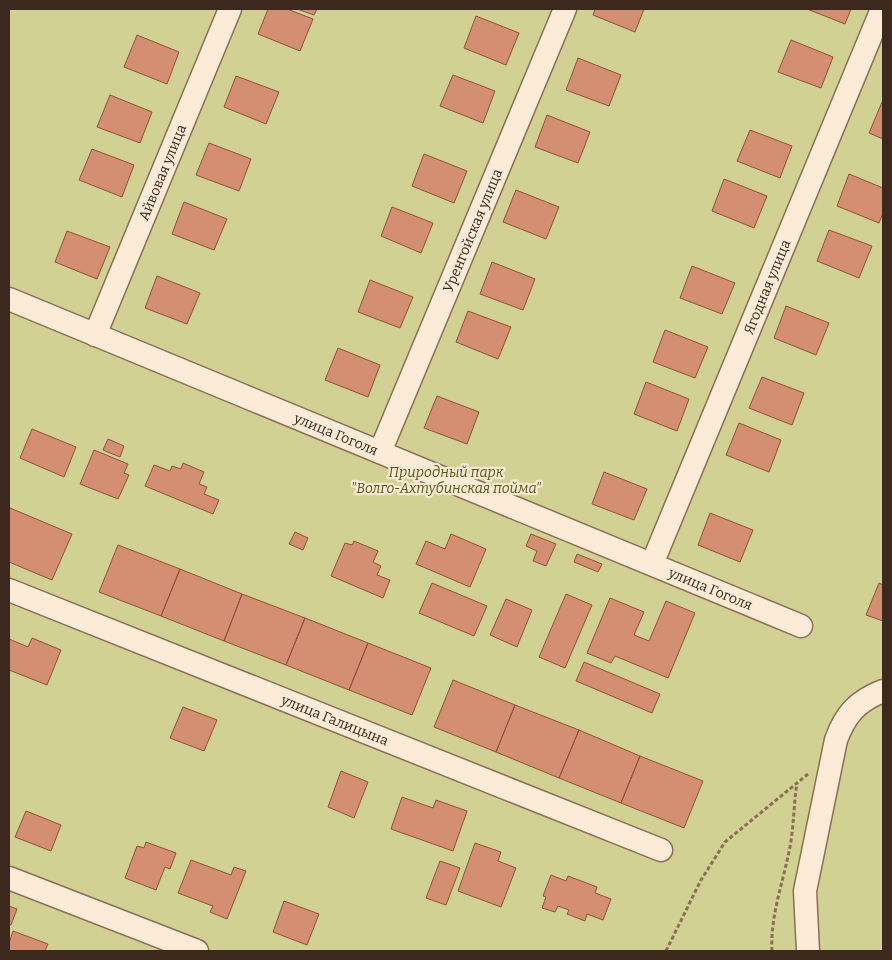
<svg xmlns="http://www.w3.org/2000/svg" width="892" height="960" font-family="Bitter,serif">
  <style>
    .green { fill: #d2d194 }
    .building { fill: #d48f73; stroke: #90503a }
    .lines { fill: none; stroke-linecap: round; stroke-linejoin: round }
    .minor-casing { stroke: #8e6d57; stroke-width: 25 }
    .path { stroke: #8e6d57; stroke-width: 3; stroke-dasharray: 4 2.5; stroke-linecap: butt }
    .minor { stroke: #fcebd6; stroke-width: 22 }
    .labels { text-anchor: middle; stroke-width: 4.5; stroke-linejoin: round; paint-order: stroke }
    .street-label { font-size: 14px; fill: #3c281c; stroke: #f9e8d2 }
    .park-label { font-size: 14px; font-style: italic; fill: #545b21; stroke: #f9e8d2 }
  </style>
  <rect width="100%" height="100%" fill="#f2ddc1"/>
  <path class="green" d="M 9,9 L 883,9 L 883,951 L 9,951 Z"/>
  <path class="building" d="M 268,9 L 287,9 L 313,19 L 300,51 L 258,34 Z
    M 297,9 L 317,9 L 314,15 Z
    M 595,9 L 644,9 L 635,32 L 593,15 Z
    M 807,9 L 851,9 L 845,24 Z
    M 476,16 L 519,33 L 506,65 L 464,48 Z
    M 137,35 L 179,52 L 167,84 L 124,67 Z
    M 791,40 L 833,57 L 821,88 L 778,72 Z
    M 578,58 L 621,75 L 609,106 L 566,90 Z
    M 453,75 L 495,91 L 483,123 L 440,106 Z
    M 236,76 L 279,92 L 266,124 L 224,107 Z
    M 110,95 L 152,112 L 140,143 L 97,127 Z
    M 882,102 L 883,102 L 883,139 L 869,133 Z
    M 547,115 L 590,132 L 578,163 L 535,147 Z
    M 750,130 L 792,146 L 780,178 L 737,161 Z
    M 209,143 L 251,159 L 239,191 L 196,175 Z
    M 92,149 L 134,165 L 122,197 L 79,180 Z
    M 424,154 L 467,171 L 454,203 L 412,186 Z
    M 849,174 L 883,188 L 883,213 L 879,223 L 837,206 Z
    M 724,179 L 767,196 L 754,228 L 712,211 Z
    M 516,190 L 559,207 L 546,239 L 503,222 Z
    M 184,202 L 227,219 L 214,250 L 172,234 Z
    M 392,207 L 433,223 L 421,253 L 381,236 Z
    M 829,230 L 872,246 L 859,278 L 817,261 Z
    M 67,231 L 110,247 L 97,279 L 55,262 Z
    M 492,262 L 535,279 L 523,310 L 480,294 Z
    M 692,266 L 735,283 L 722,314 L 680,298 Z
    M 157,276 L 200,293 L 187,324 L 145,308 Z
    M 370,280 L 413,297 L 400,328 L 358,312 Z
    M 786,306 L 829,323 L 816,355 L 774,338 Z
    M 468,311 L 511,327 L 498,359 L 456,342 Z
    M 665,330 L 708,347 L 695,378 L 653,362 Z
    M 338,348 L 380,365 L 368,397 L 325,380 Z
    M 762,377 L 804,393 L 792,425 L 749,408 Z
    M 646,382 L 689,399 L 677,431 L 634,414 Z
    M 437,396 L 479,412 L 467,444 L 424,428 Z
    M 739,423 L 781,440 L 769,472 L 726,455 Z
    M 32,429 L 76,447 L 64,477 L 20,458 Z
    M 108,439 L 124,446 L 120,457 L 103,450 Z
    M 94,450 L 128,464 L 124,473 L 129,475 L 118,499 L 80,484 Z
    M 183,463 L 204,472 L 199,484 L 207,487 L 204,494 L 219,500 L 213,514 L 145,486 L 154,465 L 170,471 L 172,466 L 181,469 Z
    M 604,472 L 647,489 L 634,520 L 592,504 Z
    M 10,508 L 72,534 L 52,580 L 9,562 L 9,511 Z
    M 710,513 L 753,530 L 740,562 L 698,545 Z
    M 295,532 L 308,538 L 303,550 L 289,544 Z
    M 451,534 L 486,549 L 470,587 L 416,564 L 426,541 L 445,549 Z
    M 531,534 L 556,544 L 546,566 L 533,561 L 537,551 L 526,546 Z
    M 354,541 L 378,551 L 373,562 L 381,566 L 377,575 L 390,580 L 383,598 L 331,576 L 345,543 L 352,545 Z
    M 118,545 L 180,569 L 161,616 L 99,592 Z
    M 577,554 L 602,564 L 598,572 L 574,562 Z
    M 180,569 L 242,594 L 224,641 L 161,616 Z
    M 432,583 L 487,606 L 474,636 L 419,613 Z
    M 879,583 L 883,585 L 883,621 L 866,615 Z
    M 242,594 L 305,618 L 286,665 L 224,641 Z
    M 566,594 L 592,605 L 565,668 L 539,657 Z
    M 610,598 L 644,612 L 634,635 L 649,641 L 666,601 L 695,613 L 668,678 L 615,656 L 611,663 L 587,653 Z
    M 506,599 L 532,610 L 517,647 L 490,635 Z
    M 305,618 L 368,643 L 349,690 L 286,665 Z
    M 32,638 L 61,650 L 47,685 L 9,670 L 9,639 L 28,647 Z
    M 368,643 L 431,668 L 412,715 L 349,690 Z
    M 584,662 L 660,694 L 652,713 L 576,681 Z
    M 453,680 L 515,705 L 496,752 L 434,727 Z
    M 515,705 L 579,730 L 559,778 L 496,752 Z
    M 183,707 L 217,720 L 204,751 L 170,738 Z
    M 579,730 L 640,756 L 621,803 L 559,778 Z
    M 640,756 L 703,781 L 684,828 L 621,803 Z
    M 341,771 L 368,782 L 354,818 L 328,807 Z
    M 402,797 L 433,808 L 436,800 L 467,811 L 453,851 L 391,829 Z
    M 26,811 L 61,825 L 51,851 L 15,837 Z
    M 146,842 L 176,853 L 170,869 L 165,867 L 156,890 L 125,878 L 137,846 L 144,848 Z
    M 475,843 L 501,852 L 498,861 L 516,868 L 501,907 L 458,891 Z
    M 191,860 L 231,875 L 234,867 L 246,871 L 227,919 L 210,912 L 213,906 L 178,893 Z
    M 440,861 L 460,868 L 446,905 L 426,898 Z
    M 551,875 L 566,881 L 568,876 L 597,887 L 595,893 L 611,899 L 603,920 L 587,914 L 585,921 L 567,914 L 569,910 L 558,906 L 555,912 L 542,908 L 546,897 L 543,896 Z
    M 284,901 L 319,914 L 307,945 L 273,932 Z
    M 9,906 L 17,909 L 11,925 L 9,924 Z
    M 13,931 L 48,944 L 45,951 L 9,951 L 9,943 Z"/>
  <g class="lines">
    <defs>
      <g id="minor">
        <path id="s1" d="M 9,299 L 801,626"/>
        <path id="s2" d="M 95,335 L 230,9"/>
        <path id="s3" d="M 380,452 L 565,9"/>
        <path id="s4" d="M 652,564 L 882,9"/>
        <path id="s5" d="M 9,590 L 661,850"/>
        <path d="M 9,878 L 197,951"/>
        <path d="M 808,951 L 805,891 L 836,740 C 845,715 857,701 883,691"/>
      </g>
    </defs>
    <use href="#minor" class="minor-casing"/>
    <path class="path" d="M 666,951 L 701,880 L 725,842 L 808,774
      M 772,951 C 770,913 785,878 791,841 C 794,821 794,802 797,783"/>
    <use href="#minor" class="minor"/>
  </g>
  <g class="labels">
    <g class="street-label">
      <text dy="5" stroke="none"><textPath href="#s2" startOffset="176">Айвовая улица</textPath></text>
      <text dy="5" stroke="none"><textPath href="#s3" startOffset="240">Уренгойская улица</textPath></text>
      <text dy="5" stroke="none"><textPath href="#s4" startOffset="300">Ягодная улица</textPath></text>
      <text dy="5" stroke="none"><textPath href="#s1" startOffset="354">улица Гоголя</textPath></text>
      <text dy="5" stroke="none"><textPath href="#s1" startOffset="759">улица Гоголя</textPath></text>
      <text dy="5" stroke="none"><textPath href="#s5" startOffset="351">улица Галицына</textPath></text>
    </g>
    <g class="park-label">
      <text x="446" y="477">Природный парк<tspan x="446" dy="16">"Волго-Ахтубинская пойма"</tspan></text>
    </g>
  </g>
  <rect width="892" height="960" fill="none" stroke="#3c281c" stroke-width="20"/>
</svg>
